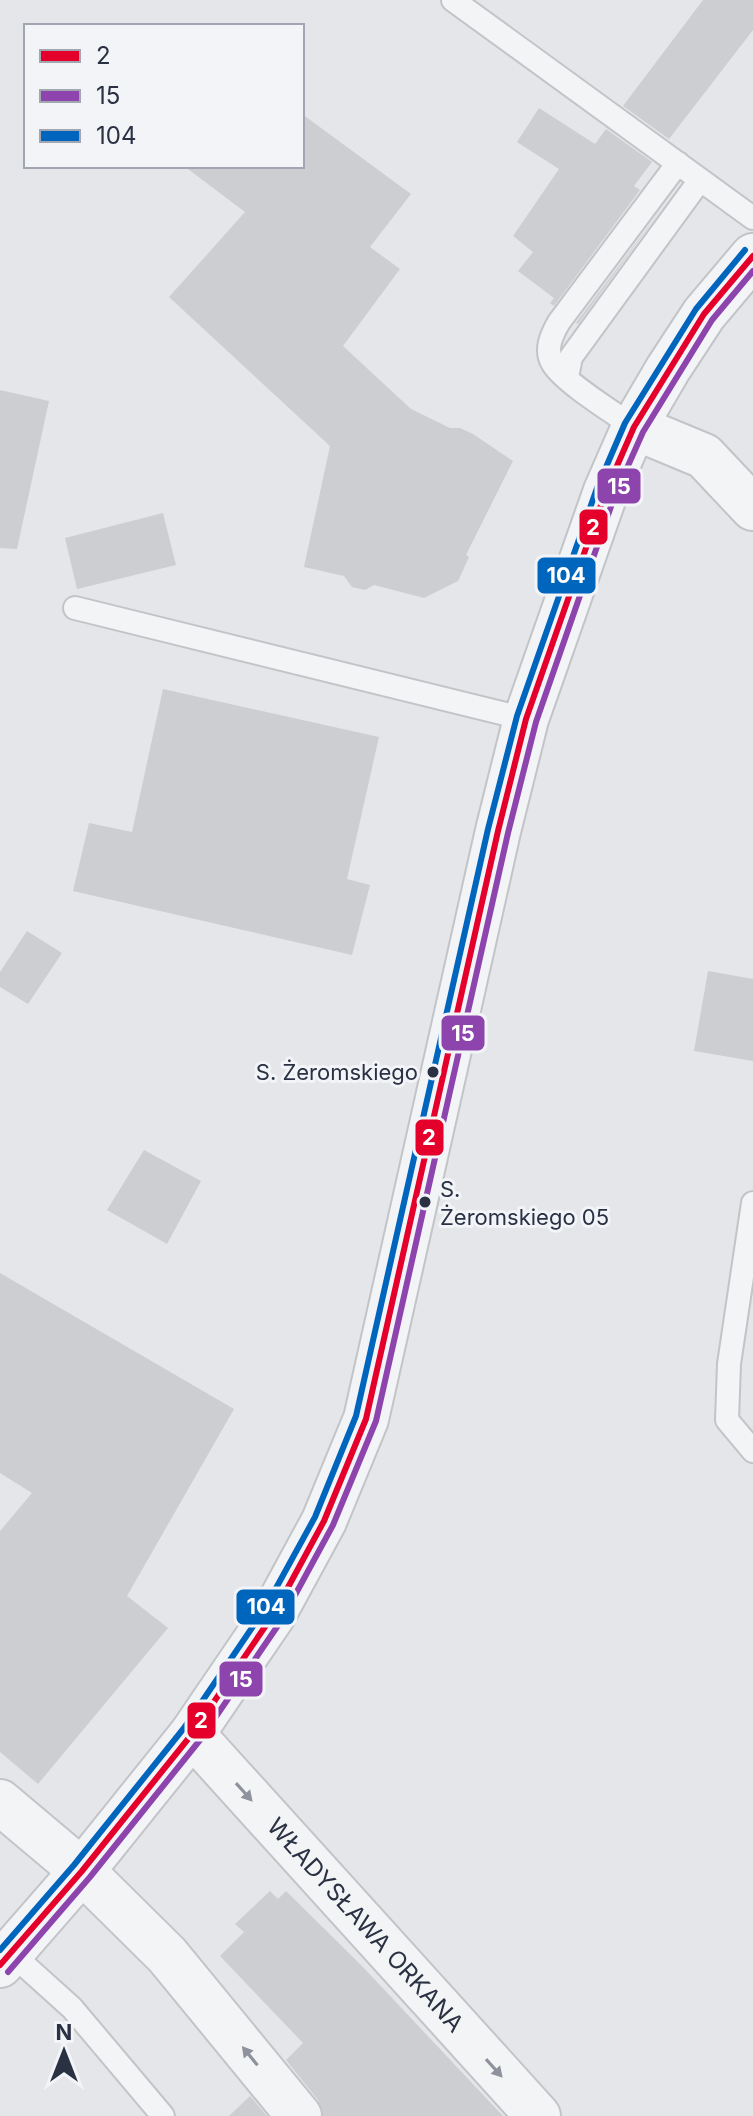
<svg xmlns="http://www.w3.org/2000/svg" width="753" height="2116" font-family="Inter,sans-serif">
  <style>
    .building { fill: #ccced1 }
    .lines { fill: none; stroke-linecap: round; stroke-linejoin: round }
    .service-casing { stroke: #c2c4c7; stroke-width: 26 }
    .minor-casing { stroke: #c2c4c7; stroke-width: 48 }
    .tertiary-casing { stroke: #c2c4c7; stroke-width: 48 }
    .service { stroke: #f3f4f6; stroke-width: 22 }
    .minor { stroke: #f3f4f6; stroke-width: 44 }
    .tertiary { stroke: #f3f4f6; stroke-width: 44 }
    .bus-1-casing { stroke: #f2f4f8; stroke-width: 12 }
    .bus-2-casing { stroke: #f2f4f8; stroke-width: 12 }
    .bus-3-casing { stroke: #f2f4f8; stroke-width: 12 }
    .bus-1 { stroke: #e4002b; stroke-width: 6 }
    .bus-2 { stroke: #8e44ad; stroke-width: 6 }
    .bus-3 { stroke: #0065bd; stroke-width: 6 }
    .oneway { fill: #8e929c }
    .bus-dot { fill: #2a3143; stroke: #f2f4f8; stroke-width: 3 }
    .labels { text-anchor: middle; stroke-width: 6; stroke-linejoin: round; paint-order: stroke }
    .bus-label { font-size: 22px; fill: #2a3143; stroke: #f2f4f8; text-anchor: end }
    .street-label { font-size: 24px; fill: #2a3143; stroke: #f2f4f8 }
    .line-badge { stroke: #f2f4f8; stroke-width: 3 }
    .badge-label { font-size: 22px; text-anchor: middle; font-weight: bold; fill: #fff }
  </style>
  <rect width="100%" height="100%" fill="#e4e6e9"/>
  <path class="building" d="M 703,0 L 753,0 L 753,30 L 669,139 L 623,106 Z
    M 539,108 L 595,144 L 606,129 L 652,162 L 634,186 L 640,190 L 554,306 L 550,303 L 554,298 L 518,271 L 533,252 L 513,236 L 559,169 L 517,142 Z
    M 302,114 L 411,194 L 370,247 L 400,269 L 343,346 L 411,409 L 450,428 L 460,428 L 473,434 L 513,461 L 466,555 L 469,557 L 458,581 L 424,598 L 374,585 L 365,590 L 352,587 L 344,576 L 304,567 L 330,446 L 169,297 L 245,212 L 184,166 L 302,166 Z
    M 663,207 L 578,324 L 576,323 Z
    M 0,390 L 49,401 L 17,549 L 0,548 Z
    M 163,513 L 176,565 L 77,589 L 65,538 Z
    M 163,689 L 379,737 L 347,879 L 370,885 L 352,955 L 73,891 L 89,823 L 132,832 Z
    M 27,931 L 62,953 L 28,1004 L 0,987 L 0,972 Z
    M 708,971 L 753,979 L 753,1061 L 694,1051 Z
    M 144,1150 L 201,1181 L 167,1244 L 107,1210 Z
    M 0,1273 L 234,1409 L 127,1596 L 168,1628 L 38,1784 L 0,1752 L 0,1531 L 32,1493 L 0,1473 Z
    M 270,1891 L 278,1899 L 286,1891 L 361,1965 L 503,2116 L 323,2116 L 318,2100 L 286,2060 L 303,2043 L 220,1956 L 244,1932 L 235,1924 Z
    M 250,2096 L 267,2116 L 229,2116 Z"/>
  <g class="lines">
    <defs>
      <path id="service" d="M 453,0 L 753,218
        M 567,377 L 571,357 L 700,180
        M 634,427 C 614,413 565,383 553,364 C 544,350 552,334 559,322 L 678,163
        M 75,608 L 526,719
        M 753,1203 L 729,1364 L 727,1420 L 753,1451
        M 11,1953 L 72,2008 L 163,2116"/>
      <g id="minor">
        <path d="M 634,427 L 704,456 L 753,508"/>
        <path id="s1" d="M 192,1734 L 538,2116"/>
        <path d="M 0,1802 L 82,1871 L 167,1955 L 299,2116"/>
      </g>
      <path id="tertiary" d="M 0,1965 L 82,1871 L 192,1734 L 273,1615 L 324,1521 L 366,1419 L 498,831 L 526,719 L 606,491 L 634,427 L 668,369 L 704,314 L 753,256"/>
    </defs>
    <use href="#service" class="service-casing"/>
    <use href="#minor" class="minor-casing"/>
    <use href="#tertiary" class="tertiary-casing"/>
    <use href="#service" class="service"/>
    <use href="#minor" class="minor"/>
    <use href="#tertiary" class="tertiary"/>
    <defs>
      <path id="bus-1" d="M 0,1965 L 82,1871 L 192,1734 L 273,1615 L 324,1521 L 366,1419 L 498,831 L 526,719 L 606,491 L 634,427 L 704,314 L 753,256"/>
      <path id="bus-2" d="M 8,1972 L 90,1877 L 200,1740 L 281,1621 L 333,1525 L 376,1421 L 508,833 L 536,722 L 615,495 L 643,432 L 712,320 L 753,271"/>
      <path id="bus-3" d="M 0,1950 L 74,1865 L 184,1728 L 264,1610 L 315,1517 L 356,1416 L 488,829 L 517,716 L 597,488 L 625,423 L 696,309 L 745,250"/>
    </defs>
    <use href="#bus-1" class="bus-1-casing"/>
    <use href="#bus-2" class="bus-2-casing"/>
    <use href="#bus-3" class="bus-3-casing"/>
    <use href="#bus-1" class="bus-1"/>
    <use href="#bus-2" class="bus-2"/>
    <use href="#bus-3" class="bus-3"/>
  </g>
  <defs><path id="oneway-solid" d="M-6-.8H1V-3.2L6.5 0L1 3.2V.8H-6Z" transform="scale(2)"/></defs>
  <g class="oneway">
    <use href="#oneway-solid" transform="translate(244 1792) rotate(48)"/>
    <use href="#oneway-solid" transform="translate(250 2056) rotate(-129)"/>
    <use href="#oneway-solid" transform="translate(494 2068) rotate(48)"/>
  </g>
  <g class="bus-dot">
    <circle cx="433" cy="1072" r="7"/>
    <circle cx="425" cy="1202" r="7"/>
  </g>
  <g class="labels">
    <g class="bus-label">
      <text x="418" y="1080">S. Żeromskiego</text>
      <text x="440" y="1197" text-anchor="start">S.<tspan x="440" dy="28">Żeromskiego 05</tspan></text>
    </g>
    <g class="street-label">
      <text dy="8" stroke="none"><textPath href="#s1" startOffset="258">WŁADYSŁAWA ORKANA</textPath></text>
    </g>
  </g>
  <g class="line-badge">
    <rect x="596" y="467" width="46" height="38" rx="8" fill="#8e44ad"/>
    <rect x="578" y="508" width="31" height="38" rx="8" fill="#e4002b"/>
    <rect x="536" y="556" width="61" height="39" rx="8" fill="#0065bd"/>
    <rect x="440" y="1014" width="46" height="38" rx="8" fill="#8e44ad"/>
    <rect x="414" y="1118" width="31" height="39" rx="8" fill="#e4002b"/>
    <rect x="235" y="1588" width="61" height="38" rx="8" fill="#0065bd"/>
    <rect x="218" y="1660" width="46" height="38" rx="8" fill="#8e44ad"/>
    <rect x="186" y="1701" width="31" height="39" rx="8" fill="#e4002b"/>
  </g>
  <g class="badge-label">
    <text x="619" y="494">15</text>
    <text x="593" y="535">2</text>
    <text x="566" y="583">104</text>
    <text x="463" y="1041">15</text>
    <text x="429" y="1145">2</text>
    <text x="266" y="1614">104</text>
    <text x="241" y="1687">15</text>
    <text x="201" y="1728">2</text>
  </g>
  <rect x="24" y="24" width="280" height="144" fill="#f2f4f8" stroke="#a2a6b0" stroke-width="2"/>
  <rect x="40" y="50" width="40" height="12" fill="#e4002b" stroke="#a2a6b0" stroke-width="2"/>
  <text x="96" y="64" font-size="24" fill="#2a3143">2</text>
  <rect x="40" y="90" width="40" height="12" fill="#8e44ad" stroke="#a2a6b0" stroke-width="2"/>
  <text x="96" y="104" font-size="24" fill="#2a3143">15</text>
  <rect x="40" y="130" width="40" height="12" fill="#0065bd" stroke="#a2a6b0" stroke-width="2"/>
  <text x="96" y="144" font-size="24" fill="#2a3143">104</text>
  <g transform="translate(64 2052)" stroke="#f2f4f8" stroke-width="6" paint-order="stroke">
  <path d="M0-6L14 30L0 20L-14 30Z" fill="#2a3143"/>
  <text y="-12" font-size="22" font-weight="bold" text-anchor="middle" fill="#2a3143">N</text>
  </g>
</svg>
